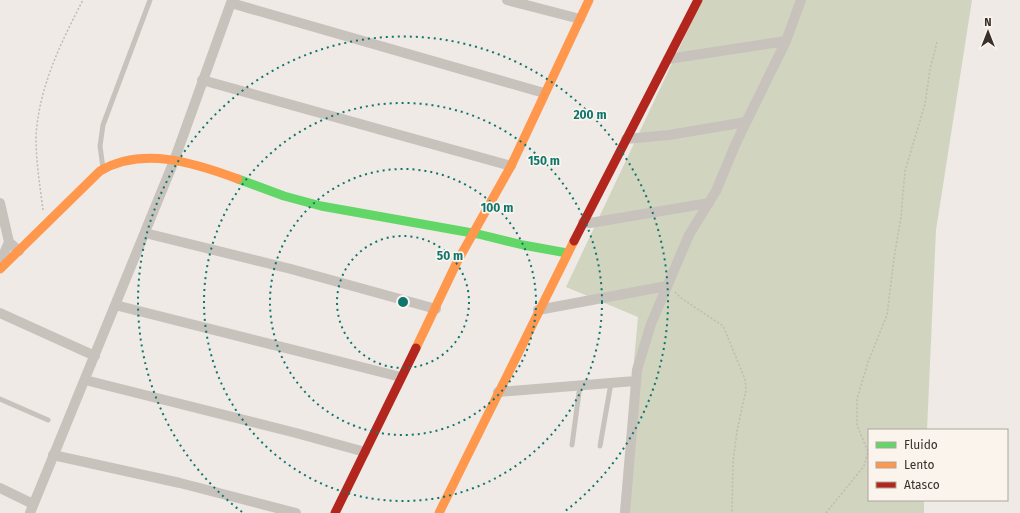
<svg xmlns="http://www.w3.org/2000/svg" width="1020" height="513" font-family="'Fira Sans',sans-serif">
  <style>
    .green { fill: #d1d4bf }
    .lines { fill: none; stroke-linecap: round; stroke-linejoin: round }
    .path { stroke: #c1bab5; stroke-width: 1.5; stroke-dasharray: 2 2; stroke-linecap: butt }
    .lane { stroke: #c8c2bd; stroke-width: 5 }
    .street { stroke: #c8c2bd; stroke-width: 10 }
    .fast { stroke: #63d668; stroke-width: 9 }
    .slow { stroke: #ff974d; stroke-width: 9 }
    .jam { stroke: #b3261e; stroke-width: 9 }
    .ring { fill: none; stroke: #0f766e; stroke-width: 2; stroke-dasharray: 2 4 }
    .centre { fill: #0f766e; stroke: #faf4ed; stroke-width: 2 }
    .ring-label { font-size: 12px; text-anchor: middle; font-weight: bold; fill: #0f766e; stroke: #faf4ed; stroke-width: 3.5; stroke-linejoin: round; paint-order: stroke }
  </style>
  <rect width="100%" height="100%" fill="#efeae5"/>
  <path class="green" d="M 702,0 L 972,0 L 936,230 L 927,430 L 869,430 L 869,500 L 924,500 L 924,513 L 620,513 L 638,317 L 566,287 Z"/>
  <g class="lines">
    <path class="path" d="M 43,210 C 40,186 36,162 36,138 C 38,89 61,42 83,0
      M 675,292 L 681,298 L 723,326 L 745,379 L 746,390 L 737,431 L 733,462 L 732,513
      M 826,513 L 864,466 L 868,452 L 857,425 L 857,399 L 868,362 L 887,315 L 894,258 L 901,217 L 905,171 L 925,104 L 930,69 L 937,42"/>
    <path class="lane" d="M 103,168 L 100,146 L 103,125 L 150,0
      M 0,399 L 48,420
      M 572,445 L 580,385
      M 600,446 L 611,383"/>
    <path class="street" d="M 507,0 L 580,19
      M 231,3 L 544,93
      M 668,59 L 786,41
      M 202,80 L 511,166
      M 626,139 L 669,135 L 746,122
      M 0,203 L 9,242 L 19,251
      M 583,222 L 590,223 L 709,203
      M 145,233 L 291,269 L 436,309
      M 1,267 L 3,256 L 9,242
      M 115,305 L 401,377
      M 538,310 L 667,286
      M 0,313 L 95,356
      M 85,380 L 296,433 L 365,452
      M 498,392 L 635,381
      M 53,455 L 180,483 L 296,513
      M 0,488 L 33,504
      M 30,513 L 174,161 L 232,0
      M 625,513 L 637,370 L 651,324 L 689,235 L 716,191 L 736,143 L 786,41 L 801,0"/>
    <path class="fast" d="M 238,179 L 284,196 L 321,206 L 478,234 L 523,245 L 567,253"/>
    <path class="slow" d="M 0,269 L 100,171 C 143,146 195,163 238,179
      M 416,348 L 457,262 L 511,166 L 589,0
      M 439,513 L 574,241"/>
    <path class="jam" d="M 574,241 L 698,0
      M 335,513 L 416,348"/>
  </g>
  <g class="ring">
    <circle cx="403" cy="302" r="66"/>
    <circle cx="403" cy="302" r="133"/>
    <circle cx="403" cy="302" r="199"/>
    <path d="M242 512A265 265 0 1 1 564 512"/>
  </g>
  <circle cx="403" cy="302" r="6" class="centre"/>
  <g class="ring-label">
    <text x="590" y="119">200 m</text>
    <text x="544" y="165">150 m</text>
    <text x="497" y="212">100 m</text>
    <text x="450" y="260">50 m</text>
  </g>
  <rect x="868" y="429" width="140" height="72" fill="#faf4ed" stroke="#ada59f"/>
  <rect x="876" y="442" width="20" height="6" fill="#63d668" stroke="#ada59f"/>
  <text x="904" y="449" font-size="12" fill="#392f2b">Fluido</text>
  <rect x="876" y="462" width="20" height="6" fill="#ff974d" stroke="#ada59f"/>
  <text x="904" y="469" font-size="12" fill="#392f2b">Lento</text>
  <rect x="876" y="482" width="20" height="6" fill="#b3261e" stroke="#ada59f"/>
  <text x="904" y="489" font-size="12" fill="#392f2b">Atasco</text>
  <g transform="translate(988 32)" stroke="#faf4ed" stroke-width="3" paint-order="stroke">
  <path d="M0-3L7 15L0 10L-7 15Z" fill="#392f2b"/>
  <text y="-6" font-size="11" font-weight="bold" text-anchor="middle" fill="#392f2b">N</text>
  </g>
</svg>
